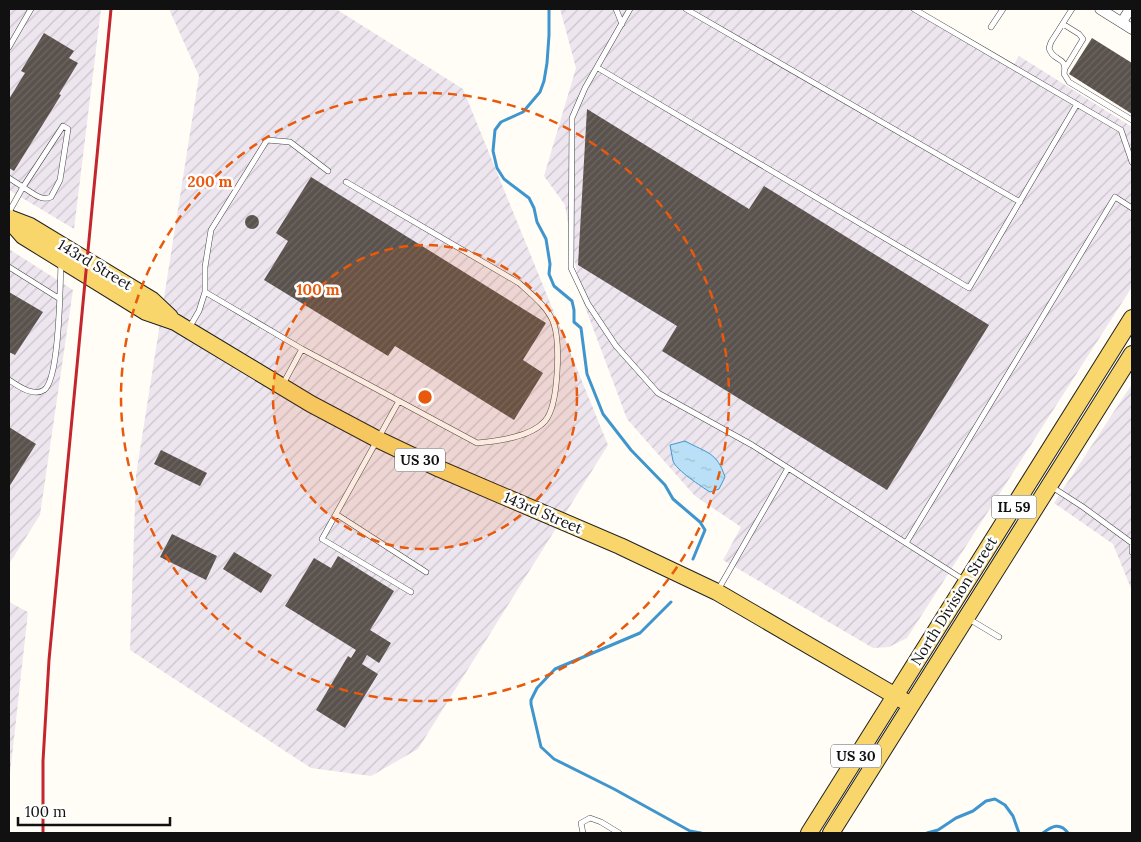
<svg xmlns="http://www.w3.org/2000/svg" width="1141" height="842" font-family="Lora,serif">
  <style>
    .industrial { fill: url(#industrial-furrows) }
    .water { fill: url(#water-ripples); stroke: #3f96cf }
    .lines { fill: none; stroke-linecap: round; stroke-linejoin: round }
    .stream { stroke: #3f96cf; stroke-width: 3 }
    .building { fill: url(#building-hatch) }
    .service-casing { stroke: #444; stroke-width: 6 }
    .minor-casing { stroke: #444; stroke-width: 11 }
    .primary-casing { stroke: #222; stroke-width: 18 }
    .service { stroke: #fff; stroke-width: 5 }
    .minor { stroke: #fff; stroke-width: 10 }
    .primary { stroke: #f9d66b; stroke-width: 16 }
    .rail { stroke: #c4262e; stroke-width: 3 }
    .ring { fill: none; stroke: #e8590c; stroke-width: 2.5; stroke-dasharray: 9 6 }
    .labels { text-anchor: middle; stroke-width: 5; stroke-linejoin: round; paint-order: stroke }
    .shield { fill: #fff; stroke: #585858; stroke-width: 1 }
    .shield-label { font-size: 14px; font-weight: bold; fill: #111 }
    .street-label { font-size: 15px; fill: #111; stroke: #fff }
    .centre { fill: #e8590c; stroke: #fff; stroke-width: 2.5 }
    .ring-label { font-size: 15px; text-anchor: middle; font-weight: bold; fill: #e8590c; stroke: #fff; stroke-width: 5; stroke-linejoin: round; paint-order: stroke }
  </style>
  <defs>
    <pattern id="industrial-furrows" width="10" height="10" patternUnits="userSpaceOnUse" patternTransform="scale(1.25)"><rect width="10" height="10" fill="#eee6ef"/><path d="M-1 1l2-2M0 10L10 0M9 11l2-2" fill="none" stroke="#cbc4cc"/></pattern>
    <pattern id="water-ripples" width="26" height="14" patternUnits="userSpaceOnUse" patternTransform="scale(1.25)"><rect width="26" height="14" fill="#b9e0f7"/><path d="M2 4q2-2 4 0t4 0M15 11q2-2 4 0t4 0" fill="none" stroke="#9ebfd3"/></pattern>
    <pattern id="building-hatch" width="6" height="6" patternUnits="userSpaceOnUse" patternTransform="scale(1.25)"><rect width="6" height="6" fill="#5a524d"/><path d="M-1 1l2-2M0 6l6-6M5 7l2-2" fill="none" stroke="#6d6662"/></pattern>
  </defs>
  <rect width="100%" height="100%" fill="#fffdf5"/>
  <path class="industrial" d="M 9,9 L 101,9 L 74,229 L 9,190 Z
    M 169,9 L 336,9 L 463,89 L 608,445 L 418,749 L 371,776 L 311,768 L 130,650 L 136,475 L 199,76 Z
    M 560,9 L 911,9 L 1012,68 L 1019,56 L 1132,127 L 1132,287 L 907,638 L 889,647 L 873,648 L 723,560 L 741,527 L 695,496 L 627,419 L 581,296 L 565,205 L 544,176 L 576,68 Z
    M 9,249 L 73,290 L 40,515 L 9,564 Z
    M 1132,384 L 1132,591 L 1113,544 L 1054,503 Z
    M 9,602 L 28,612 L 9,783 Z"/>
  <path class="water" d="M 685,441 C 707,453 717,452 725,477 L 719,489 L 710,492 C 702,487 676,470 673,461 C 672,456 671,450 670,445 Z"/>
  <g class="lines">
    <path class="stream" d="M 549,9 L 549,35 L 547,63 L 544,81 L 540,92 L 523,112 L 501,122 L 495,130 L 493,151 L 497,168 L 504,179 L 529,198 L 534,208 L 537,222 L 546,239 L 550,264 L 549,274 L 554,286 L 572,301 L 574,310 L 574,322 L 581,328 L 587,374 L 603,414 L 631,450 L 665,485 L 673,499 L 700,522 L 705,530 L 693,559
      M 671,602 L 640,633 L 555,669 L 537,688 L 531,700 L 531,704 L 541,747 L 554,759 L 614,789 L 690,831 L 701,833
      M 927,833 L 938,830 L 956,818 L 973,811 L 986,801 L 995,799 L 1005,805 L 1013,816 L 1019,833
      M 1043,833 C 1052,826 1060,822 1068,833"/>
  </g>
  <path class="building" d="M 44,33 L 74,51 L 69,58 L 78,63 L 59,94 L 61,95 L 14,171 L 9,168 L 9,99 L 25,73 L 21,71 Z
    M 1092,38 L 1132,63 L 1132,114 L 1069,74 Z
    M 587,109 L 749,209 L 764,186 L 989,325 L 887,490 L 662,351 L 677,326 L 578,265 Z
    M 311,177 L 546,323 L 523,360 L 543,373 L 514,420 L 395,346 L 388,356 L 264,280 L 288,241 L 276,233 Z
    M245 222a7 7 0 1 1 14 0a7 7 0 1 1-14 0Z
    M 9,292 L 43,312 L 15,355 L 9,352 Z
    M 9,427 L 36,444 L 9,487 Z
    M 161,450 L 207,473 L 200,486 L 154,464 Z
    M 172,534 L 217,556 L 206,580 L 160,557 Z
    M 234,552 L 272,575 L 261,593 L 223,569 Z
    M 338,556 L 394,591 L 370,630 L 391,643 L 379,663 L 367,655 L 362,664 L 378,674 L 345,728 L 316,710 L 348,656 L 351,658 L 356,650 L 285,606 L 314,558 L 331,568 Z"/>
  <g class="lines">
    <defs>
      <path id="service" d="M 616,9 L 622,24
        M 630,9 L 585,88 L 572,118 L 571,268 L 588,304 L 616,346 L 658,393 L 752,445 L 964,580
        M 686,9 L 1020,202
        M 914,9 L 1121,130 L 1132,162
        M 1072,9 L 1051,42 L 1049,48 C 1053,63 1068,55 1064,74 L 1069,82 L 1132,120
        M 1063,24 L 1079,34 L 1083,39 L 1066,67
        M 991,27 L 1003,9
        M 9,47 L 31,9
        M 598,68 L 969,288 L 1077,104
        M 63,126 L 68,129 L 60,180 L 51,197 C 42,202 31,192 23,187 Z
        M 9,178 L 23,187 L 9,212
        M 9,267 L 60,299
        M 205,292 L 302,349 L 283,384
        M 189,328 L 199,311 L 205,292 L 205,267 L 211,230 L 267,140 L 290,142 L 328,171
        M 302,349 L 477,443 C 498,441 531,437 545,421 C 559,405 560,343 554,324 C 549,308 531,294 519,283 L 346,182
        M 9,380 C 18,386 33,397 44,390 C 60,379 60,284 61,262
        M 399,401 L 322,539 L 411,592
        M 1052,487 L 1083,507 L 1132,543 L 1132,552
        M 336,514 L 426,572
        M 906,543 L 1115,197 L 1132,208
        M 718,590 L 788,468
        M 969,619 L 999,637
        M 583,833 L 581,823 L 590,818 L 601,822 L 619,833"/>
      <path id="minor" d="M 1100,9 L 1132,29
        M 1122,22 L 1130,9"/>
      <path id="primary" d="M 9,218 L 30,226 L 152,300 L 170,317
        M 9,220 L 23,236 L 146,312 L 175,322 L 311,404 L 377,439 L 440,469 L 620,546 L 717,592 L 911,705
        M 809,833 L 1132,318
        M 831,833 L 1132,354"/>
    </defs>
    <use href="#service" class="service-casing"/>
    <use href="#minor" class="minor-casing"/>
    <use href="#primary" class="primary-casing"/>
    <use href="#service" class="service"/>
    <use href="#minor" class="minor"/>
    <use href="#primary" class="primary"/>
    <path class="rail" d="M 43,833 L 43,761 L 49,660 L 111,9"/>
  </g>
  <circle cx="425" cy="397" r="152" fill="#e8590c" fill-opacity=".12"/>
  <g class="ring">
    <circle cx="425" cy="397" r="152"/>
    <circle cx="425" cy="397" r="304"/>
  </g>
  <g class="labels">
    <g class="shield">
      <rect x="395" y="448.5" width="50" height="23" rx="4"/>
      <rect x="991.5" y="495.5" width="45" height="23" rx="4"/>
      <rect x="831" y="744.5" width="50" height="23" rx="4"/>
    </g>
    <g class="shield-label">
      <text x="420" y="465">US 30</text>
      <text x="1014" y="512">IL 59</text>
      <text x="856" y="761">US 30</text>
    </g>
    <g class="street-label">
      <text transform="translate(95 265) rotate(31)" y="5">143rd Street</text>
      <text transform="translate(543 513) rotate(23)" y="5">143rd Street</text>
      <text transform="translate(954 601) rotate(-58)" y="5">North Division Street</text>
    </g>
  </g>
  <circle cx="425" cy="397" r="8" class="centre"/>
  <g class="ring-label">
    <text x="210" y="187">200 m</text>
    <text x="318" y="295">100 m</text>
  </g>
  <rect width="1141" height="842" fill="none" stroke="#111111" stroke-width="20"/>
  <path d="M18 817v8h152v-8" fill="none" stroke="#111111" stroke-width="2.5"/>
  <text x="25" y="817" font-size="15" fill="#111111" stroke="#ffffff" stroke-width="4" paint-order="stroke">100 m</text>
</svg>
